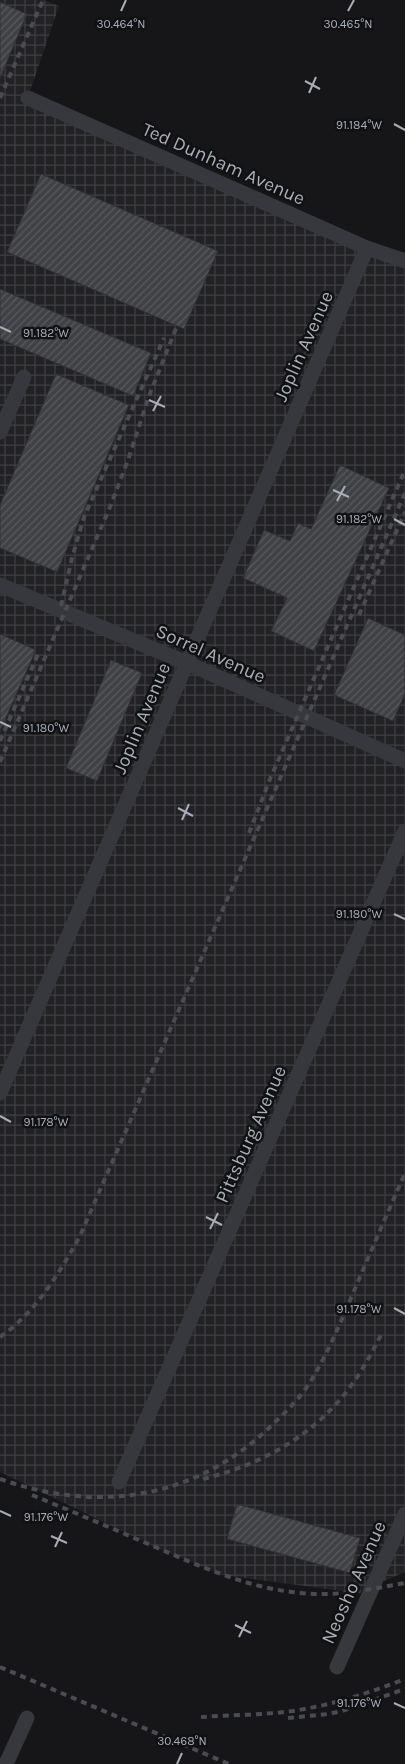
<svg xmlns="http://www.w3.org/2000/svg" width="405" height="1764" font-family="Karla,sans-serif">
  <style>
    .industrial { fill: url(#industrial-grid) }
    .building { fill: url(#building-hatch); stroke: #303034 }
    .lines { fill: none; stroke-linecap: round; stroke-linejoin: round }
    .minor { stroke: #37383d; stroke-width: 15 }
    .rail { stroke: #4a4c52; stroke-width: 4; stroke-dasharray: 6 5; stroke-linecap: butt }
    .ticks { fill: none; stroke: #a8adb8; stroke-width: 2 }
    .labels { text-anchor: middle; stroke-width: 5; stroke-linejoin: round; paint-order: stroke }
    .street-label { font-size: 19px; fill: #a8adb8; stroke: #111113 }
    .ticks-label { font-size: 12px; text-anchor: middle; fill: #a8adb8; stroke: #111113; stroke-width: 5; stroke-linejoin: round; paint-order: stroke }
  </style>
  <defs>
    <pattern id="industrial-grid" width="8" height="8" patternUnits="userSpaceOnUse" patternTransform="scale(1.25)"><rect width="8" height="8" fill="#222225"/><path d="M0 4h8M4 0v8" fill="none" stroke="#3f3f43"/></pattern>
    <pattern id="building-hatch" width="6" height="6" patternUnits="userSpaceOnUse" patternTransform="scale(1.25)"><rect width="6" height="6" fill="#404145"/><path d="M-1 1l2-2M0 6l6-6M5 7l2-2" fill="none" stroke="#595a5e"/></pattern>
  </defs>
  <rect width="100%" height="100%" fill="#161618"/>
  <path class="industrial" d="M 0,0 L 44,0 L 59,6 L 28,97 L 405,261 L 405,1572 L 357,1593 L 222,1575 L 155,1547 L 0,1472 Z"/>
  <path class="building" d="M 0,2 L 27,14 L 0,78 Z
    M 41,174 L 218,251 L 184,329 L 7,252 Z
    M 0,289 L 151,353 L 133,396 L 0,339 Z
    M 56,374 L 129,405 L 57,572 L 0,548 L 0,505 Z
    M 340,465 L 389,488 L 314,651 L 271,631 L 287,598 L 243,578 L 264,530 L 290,541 L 298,523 L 311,529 Z
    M 368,618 L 405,635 L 405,694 L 393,721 L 334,695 Z
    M 0,634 L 36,650 L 0,731 Z
    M 111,660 L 142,673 L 97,781 L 66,768 Z
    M 237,1504 L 360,1538 L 350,1573 L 227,1539 Z"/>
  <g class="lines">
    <path class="minor" d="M 28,98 L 367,248 L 405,261
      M 0,432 L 24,377
      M 0,585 L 187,663 L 405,761
      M 0,1093 L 367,248
      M 119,1482 L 405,831
      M 337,1667 L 405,1514
      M 6,1764 L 27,1718"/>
    <path class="rail" d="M 0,98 L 43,0
      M 61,606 L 72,558 L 84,517 L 164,338
      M 359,615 L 405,512
      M 0,741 L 39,652
      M 0,762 L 110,507 L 128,460 L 149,396 L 177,326
      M 249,833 L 270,779 L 405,470
      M 0,1337 C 35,1313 58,1275 79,1238 L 405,493
      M 0,1479 C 99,1514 196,1499 272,1425 C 287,1411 302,1396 312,1379 C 329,1351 341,1321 354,1291 C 371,1251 388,1212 405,1173
      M 203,1479 C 263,1464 316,1435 353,1383 C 364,1368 373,1350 382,1333
      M 32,1495 C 73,1512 114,1529 155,1547 C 200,1566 243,1586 292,1592 C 332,1598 366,1590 405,1583
      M 0,1667 L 229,1764
      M 201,1717 C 231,1715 263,1715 293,1711 C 332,1705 369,1693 405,1679
      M 288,1718 L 328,1714 L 342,1711 L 405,1689"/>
  </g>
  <path class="ticks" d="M 121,11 L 126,0M 348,11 L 354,0M 305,81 L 320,89M 309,93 L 316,77M 394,124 L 405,130M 0,327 L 11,332M 149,400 L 165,407M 153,411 L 161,396M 333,490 L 349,497M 337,501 L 345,486M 394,519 L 405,525M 0,722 L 11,727M 178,808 L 193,816M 182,820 L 189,804M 394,914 L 405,919M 0,1116 L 11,1122M 206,1217 L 222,1225M 210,1229 L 218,1213M 394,1308 L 405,1314M 0,1511 L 11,1516M 51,1536 L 67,1543M 55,1547 L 62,1532M 235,1625 L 251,1633M 239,1637 L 247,1621M 394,1703 L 405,1708M 177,1764 L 182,1753"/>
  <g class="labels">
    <g class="street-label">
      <text transform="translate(224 163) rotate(24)" y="7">Ted Dunham Avenue</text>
      <text transform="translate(303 346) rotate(-66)" y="7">Joplin Avenue</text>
      <text transform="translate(211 653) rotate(24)" y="7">Sorrel Avenue</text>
      <text transform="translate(141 718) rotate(-67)" y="7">Joplin Avenue</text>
      <text transform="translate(250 1134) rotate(-66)" y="7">Pittsburg Avenue</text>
      <text transform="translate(353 1582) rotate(-66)" y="7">Neosho Avenue</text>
    </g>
  </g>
  <g class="ticks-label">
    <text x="121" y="28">30.464°N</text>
    <text x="348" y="28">30.465°N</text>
    <text x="359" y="129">91.184°W</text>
    <text x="46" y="337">91.182°W</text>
    <text x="359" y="523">91.182°W</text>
    <text x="46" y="732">91.180°W</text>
    <text x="359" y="918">91.180°W</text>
    <text x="46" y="1126">91.178°W</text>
    <text x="359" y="1313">91.178°W</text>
    <text x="46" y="1521">91.176°W</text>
    <text x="359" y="1707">91.176°W</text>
    <text x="182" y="1745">30.468°N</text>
  </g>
</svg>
